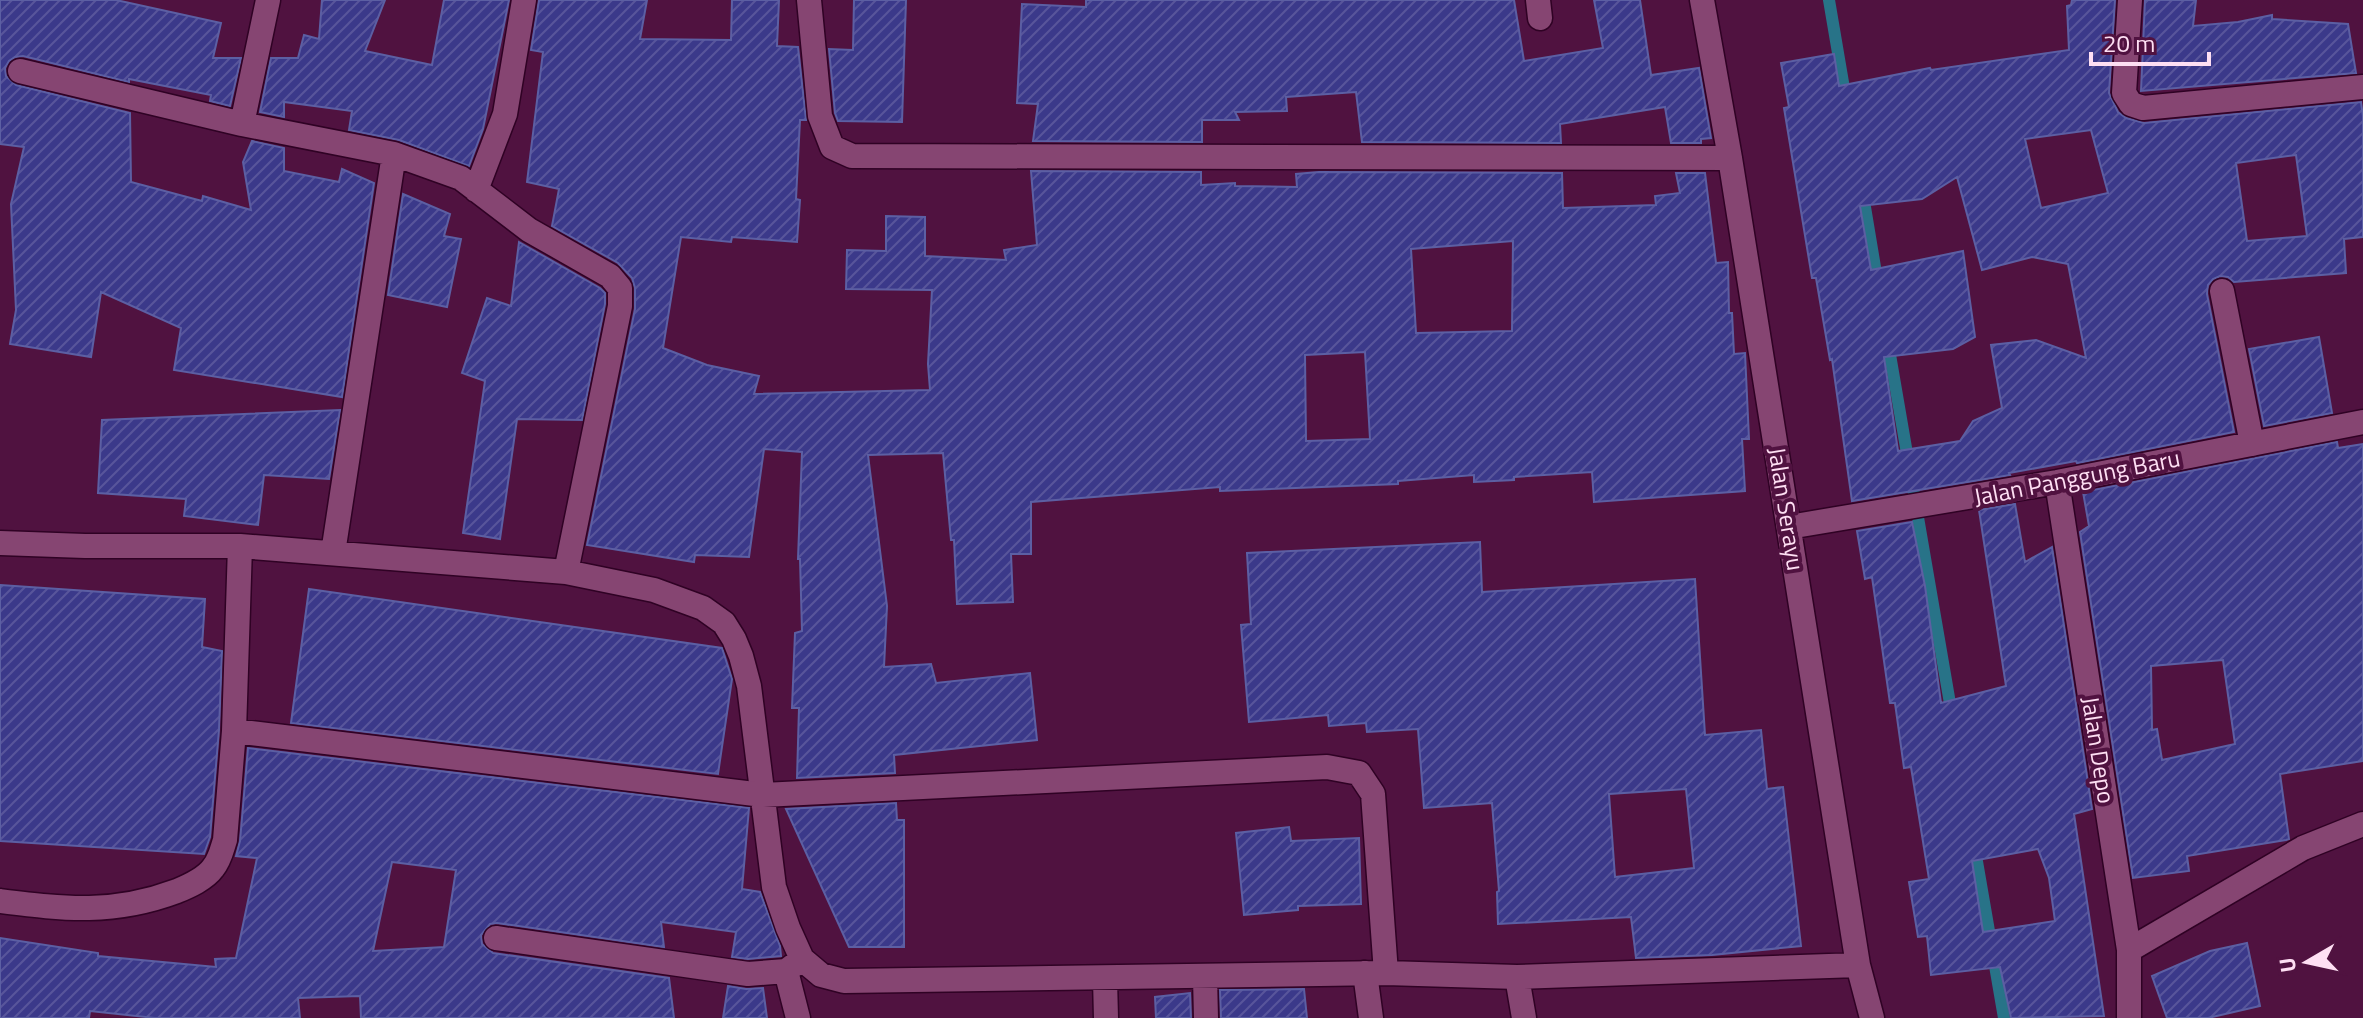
<svg xmlns="http://www.w3.org/2000/svg" width="2363" height="1018" font-family="'Titillium Web',sans-serif">
  <style>
    .lines { fill: none; stroke-linecap: round; stroke-linejoin: round }
    .stream { stroke: #287388; stroke-width: 12 }
    .building { fill: url(#building-hatch); stroke: #5c5fa3; stroke-width: 2; fill-rule: evenodd }
    .minor-casing { stroke: #2f0224; stroke-width: 27 }
    .minor { stroke: #864572; stroke-width: 24 }
    .labels { text-anchor: middle; stroke-width: 8; stroke-linejoin: round; paint-order: stroke }
    .street-label { font-size: 24px; fill: #fedff3; stroke: #501240 }
  </style>
  <defs>
    <pattern id="building-hatch" width="6" height="6" patternUnits="userSpaceOnUse" patternTransform="scale(2)"><rect width="6" height="6" fill="#3b398a"/><path d="M-1 1l2-2M0 6l6-6M5 7l2-2" fill="none" stroke="#58559b"/></pattern>
  </defs>
  <rect width="100%" height="100%" fill="#501240"/>
  <g class="lines">
    <path class="stream" d="M 1829,0 L 1846,100
      M 1862,189 L 1878,285
      M 1888,343 L 1952,715
      M 1974,844 L 2004,1018"/>
  </g>
  <path class="building" d="M 0,0 L 116,0 L 221,23 L 213,58 L 241,58 L 230,106 L 210,101 L 211,95 L 129,79 L 129,82 L 23,56 L 15,57 L 9,61 L 5,68 L 6,76 L 16,85 L 130,113 L 131,182 L 202,201 L 203,196 L 251,210 L 243,162 L 252,141 L 284,148 L 284,171 L 339,182 L 342,169 L 374,183 L 342,397 L 174,370 L 181,328 L 101,292 L 91,357 L 10,344 L 16,310 L 11,204 L 24,147 L 0,144 Z
    M 322,0 L 385,0 L 365,51 L 432,65 L 444,0 L 509,0 L 483,129 L 469,166 L 399,140 L 349,130 L 352,111 L 284,102 L 284,117 L 260,112 L 271,58 L 298,58 L 304,35 L 319,39 Z
    M 539,0 L 647,0 L 640,39 L 731,40 L 732,0 L 779,0 L 777,46 L 798,47 L 806,120 L 800,120 L 796,199 L 800,200 L 797,242 L 732,237 L 731,242 L 681,237 L 663,348 L 707,365 L 759,376 L 754,394 L 930,390 L 928,364 L 932,290 L 846,289 L 847,250 L 886,251 L 886,216 L 925,217 L 925,256 L 1006,260 L 1004,250 L 1037,245 L 1031,171 L 1201,172 L 1201,185 L 1235,183 L 1235,186 L 1297,187 L 1296,174 L 1319,172 L 1562,173 L 1563,208 L 1656,205 L 1655,196 L 1680,193 L 1676,173 L 1705,173 L 1716,263 L 1728,262 L 1729,313 L 1732,313 L 1734,354 L 1745,353 L 1749,439 L 1742,439 L 1745,491 L 1594,502 L 1592,472 L 1514,477 L 1514,480 L 1474,482 L 1474,475 L 1398,481 L 1398,484 L 1220,491 L 1220,487 L 1031,502 L 1031,554 L 1011,554 L 1013,602 L 957,604 L 954,540 L 951,540 L 943,453 L 868,455 L 887,606 L 884,667 L 931,664 L 936,683 L 1030,673 L 1037,740 L 894,755 L 895,773 L 797,778 L 799,708 L 792,708 L 795,633 L 802,631 L 800,559 L 798,559 L 802,452 L 764,449 L 749,557 L 695,555 L 694,562 L 587,545 L 635,309 L 635,288 L 632,278 L 618,263 L 552,226 L 559,189 L 527,182 L 543,52 L 531,50 ZM 1513,241 L 1512,331 L 1416,333 L 1411,249 ZM 1365,352 L 1370,439 L 1306,441 L 1305,355 Z
    M 854,0 L 906,0 L 902,122 L 838,121 L 835,113 L 829,49 L 853,50 Z
    M 1086,0 L 1514,0 L 1524,61 L 1603,48 L 1594,0 L 1640,0 L 1651,75 L 1699,68 L 1711,138 L 1701,139 L 1701,143 L 1671,143 L 1665,107 L 1560,124 L 1561,143 L 1362,142 L 1356,92 L 1286,97 L 1287,111 L 1235,112 L 1239,120 L 1202,120 L 1202,142 L 1033,141 L 1038,104 L 1017,103 L 1022,4 L 1086,7 Z
    M 2072,0 L 2115,0 L 2109,93 L 2118,112 L 2126,118 L 2144,123 L 2361,102 L 2363,116 L 2363,237 L 2344,239 L 2346,273 L 2234,282 L 2228,277 L 2220,276 L 2213,279 L 2208,285 L 2207,294 L 2234,432 L 2077,463 L 2076,461 L 2009,473 L 2010,475 L 1852,501 L 1832,359 L 1830,360 L 1816,278 L 1812,278 L 1784,108 L 1789,107 L 1781,63 L 1834,54 L 1839,86 L 1930,68 L 1931,70 L 2069,50 L 2067,6 L 2071,5 ZM 2091,130 L 2108,193 L 2041,208 L 2025,139 ZM 2296,155 L 2307,236 L 2247,241 L 2236,163 ZM 1957,177 L 1982,270 L 2032,257 L 2068,264 L 2086,358 L 2036,340 L 1991,345 L 2002,408 L 1973,421 L 1960,441 L 1898,451 L 1884,357 L 1953,349 L 1975,337 L 1963,251 L 1871,270 L 1860,206 L 1922,199 Z
    M 2145,0 L 2196,0 L 2193,26 L 2238,22 L 2272,15 L 2272,19 L 2348,24 L 2356,73 L 2141,91 Z
    M 403,194 L 450,214 L 444,236 L 461,239 L 447,307 L 388,295 Z
    M 519,242 L 600,288 L 605,293 L 605,304 L 582,420 L 517,419 L 500,539 L 463,533 L 485,381 L 462,373 L 487,298 L 511,306 Z
    M 2319,337 L 2332,413 L 2264,426 L 2249,349 Z
    M 340,410 L 329,479 L 264,475 L 258,525 L 184,516 L 186,499 L 98,493 L 102,420 Z
    M 2337,442 L 2338,448 L 2363,444 L 2363,761 L 2280,774 L 2289,839 L 2286,840 L 2187,856 L 2189,871 L 2133,878 L 2080,532 L 2089,526 L 2083,492 ZM 2223,660 L 2235,744 L 2162,760 L 2157,729 L 2152,730 L 2151,666 Z
    M 2015,504 L 2025,562 L 2052,547 L 2092,809 L 2074,814 L 2104,1016 L 2011,1018 L 2000,967 L 1931,975 L 1927,936 L 1918,937 L 1909,882 L 1929,879 L 1911,767 L 1904,768 L 1895,703 L 1890,703 L 1872,577 L 1865,579 L 1857,531 L 1912,522 L 1925,586 L 1941,703 L 2006,686 L 1979,510 ZM 2038,849 L 2049,878 L 2055,921 L 1983,932 L 1972,861 Z
    M 1480,542 L 1482,592 L 1695,579 L 1705,735 L 1761,730 L 1767,789 L 1783,787 L 1801,946 L 1712,955 L 1636,958 L 1631,917 L 1498,924 L 1497,892 L 1499,891 L 1492,803 L 1424,808 L 1418,729 L 1367,732 L 1366,723 L 1329,726 L 1328,715 L 1249,722 L 1241,625 L 1251,624 L 1247,553 ZM 1686,789 L 1694,868 L 1615,877 L 1609,794 Z
    M 0,585 L 205,599 L 202,647 L 222,651 L 219,730 L 210,837 L 204,854 L 0,841 Z
    M 309,589 L 722,648 L 732,679 L 718,774 L 291,723 Z
    M 248,748 L 749,808 L 742,889 L 760,892 L 780,946 L 781,956 L 748,959 L 732,957 L 736,932 L 661,922 L 664,947 L 497,923 L 490,924 L 481,935 L 482,944 L 493,953 L 669,978 L 674,1018 L 361,1018 L 360,996 L 298,998 L 300,1018 L 155,1018 L 90,1011 L 89,1018 L 0,1018 L 0,938 L 98,953 L 98,956 L 216,967 L 215,959 L 236,958 L 257,858 L 236,856 L 240,841 ZM 392,862 L 456,870 L 444,947 L 373,951 Z
    M 896,803 L 897,820 L 904,820 L 904,947 L 849,947 L 786,809 Z
    M 1289,827 L 1291,841 L 1359,838 L 1361,904 L 1298,906 L 1298,910 L 1244,915 L 1236,833 Z
    M 2247,943 L 2260,1006 L 2208,1018 L 2167,1018 L 2152,976 L 2210,951 Z
    M 728,986 L 746,989 L 763,988 L 767,1018 L 723,1018 Z
    M 1304,989 L 1307,1018 L 1221,1018 L 1220,990 Z
    M 1190,993 L 1191,1018 L 1156,1018 L 1155,997 Z"/>
  <g class="lines">
    <defs>
      <path id="minor" d="M 809,0 L 820,116 L 832,147 L 852,156 L 1730,158
        M 1538,0 L 1540,18
        M 1702,0 L 1730,158 L 1858,965 L 1872,1018
        M 2130,0 L 2124,93 L 2131,104 L 2143,108 L 2363,87
        M 20,71 L 242,124 L 394,154 L 461,178 L 529,230 L 610,276 L 620,288 L 620,306 L 566,572
        M 242,124 L 268,0
        M 476,190 L 505,114 L 524,0
        M 2222,291 L 2252,444
        M 2057,482 L 2129,950 L 2129,1018
        M 1789,527 L 2057,482 L 2363,422
        M 0,543 L 85,546 L 240,546 L 566,572 L 654,590 L 703,608 L 724,623 L 734,639 L 741,656 L 749,686 L 774,887 L 788,928 L 802,959 L 821,975 L 844,981 L 1386,973 L 1517,977 L 1858,965
        M 333,553 L 394,154
        M 234,731 L 763,795 L 1327,767 L 1359,773 L 1373,794 L 1386,973
        M 0,901 C 65,909 113,915 177,891 C 189,886 205,879 213,868 C 220,860 222,849 225,840 L 234,731 L 240,546
        M 496,938 L 748,974 L 786,971 L 802,959
        M 2129,950 L 2303,848 L 2363,824
        M 786,971 L 798,1018
        M 1365,973 L 1371,1018
        M 1205,977 L 1206,1018
        M 1517,977 L 1524,1018
        M 1105,979 L 1106,1018"/>
    </defs>
    <use href="#minor" class="minor-casing"/>
    <use href="#minor" class="minor"/>
  </g>
  <g class="labels">
    <g class="street-label">
      <text transform="translate(2077 478) rotate(-11)" y="8">Jalan Panggung Baru</text>
      <text transform="translate(1786 509) rotate(81)" y="8">Jalan Serayu</text>
      <text transform="translate(2098 750) rotate(81)" y="8">Jalan Depo</text>
    </g>
  </g>
  <g transform="translate(2307 962) rotate(261)" stroke="#501240" stroke-width="6" paint-order="stroke">
  <path d="M0-6L14 30L0 20L-14 30Z" fill="#fedff3"/>
  <text y="-12" font-size="22" font-weight="bold" text-anchor="middle" fill="#fedff3">U</text>
  </g>
  <path d="M2091 52v12h118v-12" fill="none" stroke="#fedff3" stroke-width="4"/>
  <text x="2103" y="52" font-size="24" fill="#fedff3" stroke="#501240" stroke-width="6" paint-order="stroke">20 m</text>
</svg>
